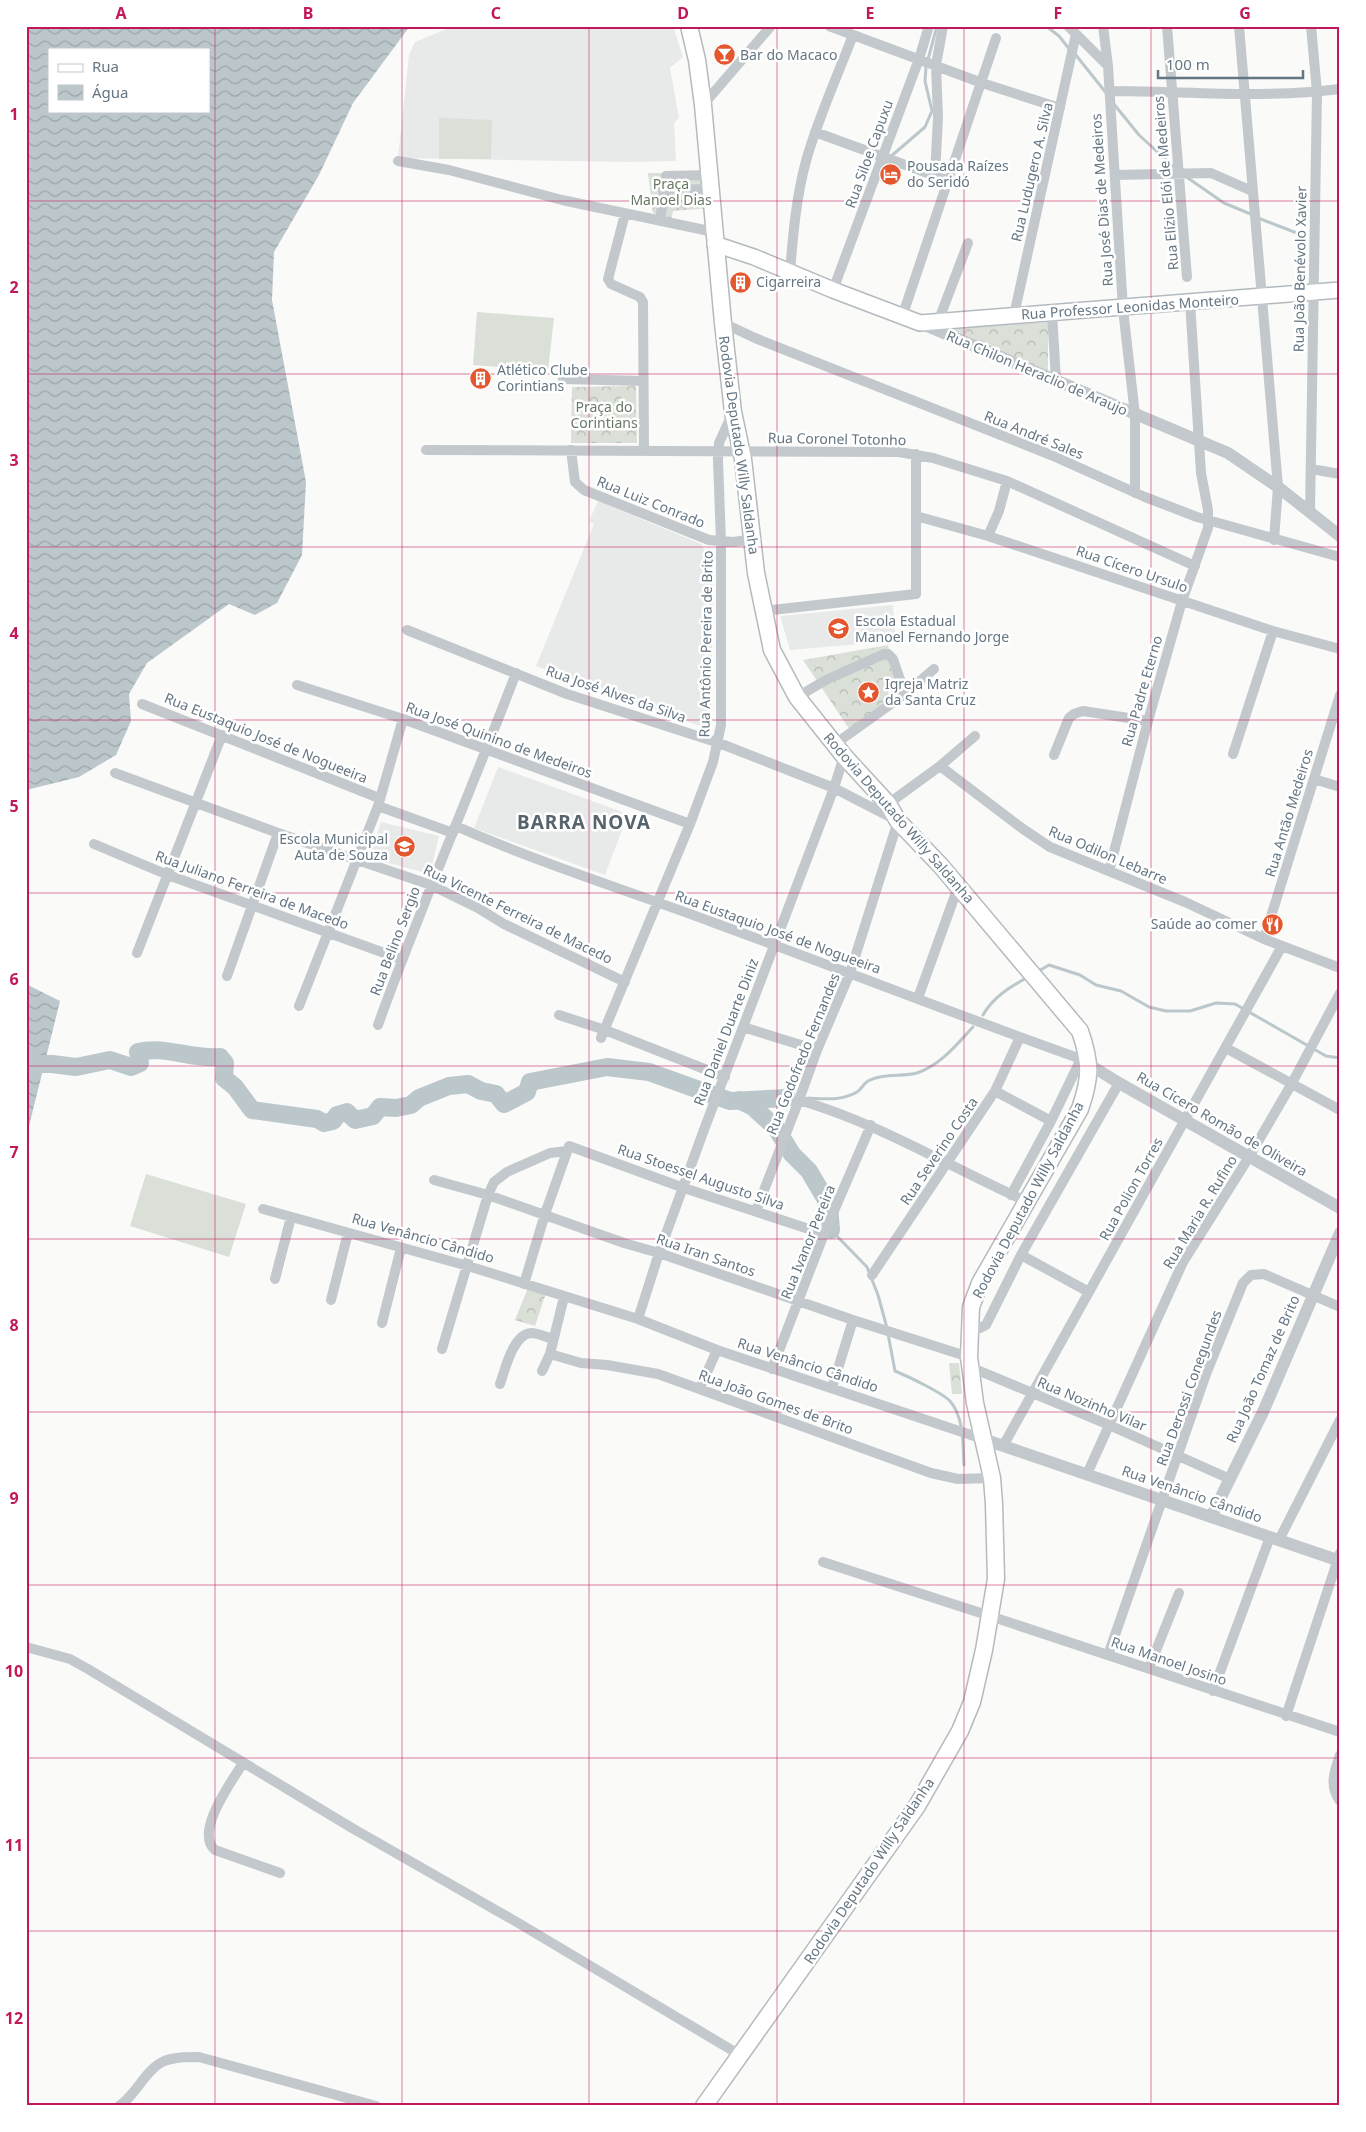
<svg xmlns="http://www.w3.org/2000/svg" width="1366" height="2132" font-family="'Noto Sans',sans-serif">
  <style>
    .built { fill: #e8e9e9 }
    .grass { fill: #dadfd7 }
    .forest { fill: url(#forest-crowns) }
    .water { fill: url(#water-waves); fill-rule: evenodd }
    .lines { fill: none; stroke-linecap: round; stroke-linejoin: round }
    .stream { stroke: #bbc7cb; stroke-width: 3 }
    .river { stroke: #bbc7cb; stroke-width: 18 }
    .secondary-casing { stroke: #b3babf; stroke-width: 18 }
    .primary-casing { stroke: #b5babe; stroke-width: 19 }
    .minor { stroke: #c3c8cc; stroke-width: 10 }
    .tertiary { stroke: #c3c8cc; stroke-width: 12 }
    .secondary { stroke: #fff; stroke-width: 15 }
    .primary { stroke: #fff; stroke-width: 16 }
    .grid { fill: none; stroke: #c2185b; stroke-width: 1; stroke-opacity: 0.55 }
    .labels { text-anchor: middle; stroke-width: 5; stroke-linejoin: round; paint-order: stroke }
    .poi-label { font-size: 14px; fill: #657683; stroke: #fff; text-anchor: start }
    .street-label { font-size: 14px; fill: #657683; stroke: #fff }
    .park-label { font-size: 14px; fill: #687a64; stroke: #fff }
    .district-label { font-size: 19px; font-weight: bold; letter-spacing: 1px; fill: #57646e; stroke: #fff }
    .neatline { fill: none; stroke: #c2185b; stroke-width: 2 }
    .grid-label { font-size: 16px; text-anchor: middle; font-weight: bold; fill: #c2185b }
  </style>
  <defs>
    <pattern id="forest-crowns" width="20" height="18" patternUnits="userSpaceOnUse" patternTransform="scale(1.25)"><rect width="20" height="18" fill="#dadfd7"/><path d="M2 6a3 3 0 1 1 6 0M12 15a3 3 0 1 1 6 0" fill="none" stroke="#b4b9b4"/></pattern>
    <pattern id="water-waves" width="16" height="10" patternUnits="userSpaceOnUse" patternTransform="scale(1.25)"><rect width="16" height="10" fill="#bbc7cb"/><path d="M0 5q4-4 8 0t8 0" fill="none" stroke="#9ca6aa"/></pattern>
  </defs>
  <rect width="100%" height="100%" fill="#fafaf8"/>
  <path class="built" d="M 454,26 L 673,26 L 683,57 L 670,68 L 679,118 L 674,123 L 676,161 L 630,162 L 398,158 L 409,55 L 415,42 Z
    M 598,501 L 701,544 L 713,566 L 711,730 L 536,666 L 594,524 L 589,521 Z
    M 893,605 L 896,641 L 790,650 L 780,616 Z
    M 498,767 L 628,814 L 605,875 L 474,828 Z
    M 381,822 L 439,836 L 430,874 L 369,858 Z"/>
  <path class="grass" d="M 439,118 L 492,120 L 491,159 L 439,159 Z
    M 477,312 L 554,318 L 548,371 L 473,365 Z
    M 146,1174 L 246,1204 L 229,1257 L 130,1226 Z"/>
  <path class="forest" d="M 648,173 L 705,173 L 709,208 L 673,211 L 671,221 L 653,213 Z
    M 1048,322 L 1048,372 L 947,329 Z
    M 636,386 L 637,443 L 571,443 L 572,387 Z
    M 888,645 L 899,698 L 850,730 L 803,660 Z
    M 528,1288 L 546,1293 L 535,1326 L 515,1320 Z
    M 949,1363 L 959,1363 L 962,1394 L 952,1394 Z"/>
  <path class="water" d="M 26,26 L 410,26 L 353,103 L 319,175 L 274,252 L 272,300 L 306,482 L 302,555 L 277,603 L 255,615 L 229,604 L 147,663 L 129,694 L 131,721 L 116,755 L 79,777 L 26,790 ZM 49,49 L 209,49 L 209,111 L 49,111 Z
    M 26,984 L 60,1001 L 29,1126 L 26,1126 Z"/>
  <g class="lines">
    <path class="stream" d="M 1046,26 L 1059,36 L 1070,50
      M 1075,54 L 1107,94
      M 1113,103 L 1139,135 L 1176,169
      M 889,158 L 925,127 L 932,111 L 925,81 L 926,67 L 937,26
      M 1185,176 L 1224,203 L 1253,215
      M 1258,218 L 1302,235
      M 1037,972 L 1049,965 L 1080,975 L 1096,985 L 1121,991 L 1149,1007 L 1166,1011 L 1190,1011 L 1216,1003 L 1235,1004 L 1326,1056 L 1340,1058
      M 983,1015 C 993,997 1010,987 1028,977
      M 787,1098 L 796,1098
      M 808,1098 C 823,1099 842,1101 857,1092 C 861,1090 863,1084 868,1081 C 883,1073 902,1077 917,1073 C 941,1065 957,1044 973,1027
      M 831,1230 L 867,1267 L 878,1295 L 887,1328
      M 888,1334 L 895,1371 C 907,1376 941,1392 950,1401 C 964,1417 963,1445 964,1465"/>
    <path class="river" d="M 26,1064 L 52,1064 L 76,1067 L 110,1060 L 131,1067 L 140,1063 L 138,1052 C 165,1045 192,1060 220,1057 L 225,1063 L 224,1078 L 235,1087 L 252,1110 L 317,1119 L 324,1123 L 333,1121 L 337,1115 L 347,1112 L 355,1120 L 373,1116 L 380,1107 L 396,1108 L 411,1105 L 419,1098 L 449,1086 L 468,1084 L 481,1091 L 496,1094 L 504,1104 L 527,1092 L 530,1082 L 607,1067 L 649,1072 L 730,1101 L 787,1098
      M 739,1100 L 753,1107 L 776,1128 L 792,1154 L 809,1171 L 829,1205 L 831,1230"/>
    <defs>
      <path id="secondary" d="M 715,244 L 754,257 L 833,290 L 920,323 L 1340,290"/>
      <path id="primary" d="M 689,26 L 697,60 L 703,105 L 723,323 L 733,412 L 743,459 L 756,573 L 772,650 L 797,697 L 844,756 L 888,804 L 898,821 L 941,866 L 1080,1031 C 1091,1063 1091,1077 1080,1109 L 980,1283 L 971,1307 L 969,1357 L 975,1403 L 992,1478 L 994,1504 L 996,1579 L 984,1650 L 972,1702 L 960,1731 L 917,1806 L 704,2106"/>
    </defs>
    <use href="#secondary" class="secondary-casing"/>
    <use href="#primary" class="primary-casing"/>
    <path class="minor" d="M 829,26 L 982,83 L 1060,108
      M 1068,26 L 1108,66
      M 1103,26 L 1108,66 L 1123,309 L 1135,415 L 1135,493
      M 1167,26 L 1187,277
      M 1239,26 L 1278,487 L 1274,540
      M 1109,91 C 1186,91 1263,99 1340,89
      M 703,105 L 771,26
      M 815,132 L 949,181
      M 398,161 L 449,170 L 562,200 L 714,232
      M 935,175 L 938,118 L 936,65 L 943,26
      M 1115,175 L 1211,173 L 1252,191
      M 663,190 L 711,189
      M 625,214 L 608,279 L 611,284 L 640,297 L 643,302 L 644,451
      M 660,221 L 666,176 L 711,175
      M 790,272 C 793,235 796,198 806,161 C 818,118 837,77 853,35
      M 833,290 L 919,59 L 929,26
      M 1052,313 L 1056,380
      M 1014,315 L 1076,34
      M 902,317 L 996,38
      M 938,322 L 968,243
      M 723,323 L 755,338 L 1051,455 L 1145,497 L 1197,517 L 1340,557
      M 563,379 L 643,381
      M 426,450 L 899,452 L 933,458 L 1007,481 L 1195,566
      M 571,450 L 575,482 L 584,490 L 709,540 L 734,542 L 752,539
      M 1311,469 L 1340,474
      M 1310,512 L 1317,92 L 1311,26
      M 916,516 L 988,536 L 1273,631 L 1340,649
      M 988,536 L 999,511 L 1007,481
      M 763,611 L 916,594 L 916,454
      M 407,630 L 567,694 L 719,743 L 834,788 L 898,821 L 850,973 L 817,1050 L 799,1100 L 756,1211
      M 297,685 L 403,719 L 690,824
      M 797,697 L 826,680 L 884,654 L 888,654 L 893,659 L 905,694
      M 142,704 L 379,798
      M 835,744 L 905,694 L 934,669
      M 1233,754 L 1273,631
      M 1054,755 L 1069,718 L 1074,714 L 1083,711 L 1148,721
      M 940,766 L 975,736
      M 115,773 L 278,833 L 431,885 L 478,908 L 504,924 L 625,982
      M 1314,779 L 1340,787
      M 888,804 L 940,766 L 1023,829 L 1050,847 L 1185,902 L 1264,939 L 1340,968
      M 378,806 L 453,833
      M 456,826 C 539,863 626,890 712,922 C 835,967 957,1015 1081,1059 L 1089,1064
      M 94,844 L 168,875 L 401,959
      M 1109,871 L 1148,721 L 1182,601 L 1208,528 L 1208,510 L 1201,473 L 1190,302
      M 1264,939 L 1340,695
      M 137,953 L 222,735
      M 227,976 L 278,833
      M 918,998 L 958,887
      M 299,1006 L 378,806 L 403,719
      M 559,1015 L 605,1030 L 725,1077
      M 378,1025 C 421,906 471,791 516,673
      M 743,1027 L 817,1050
      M 601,1038 L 690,824 L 713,762 L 721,725 L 721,542 L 718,460 L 719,443 L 733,412
      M 1226,1048 L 1340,1110
      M 995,1091 L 1051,1121
      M 799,1100 C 881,1124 951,1168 1028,1202
      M 434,1180 L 488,1195 L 624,1243 L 659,1253 L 853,1320 L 969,1357
      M 1011,1195 L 1051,1121 L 1081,1059
      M 263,1209 L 468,1266 L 638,1319 L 717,1350 L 983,1439
      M 1021,1255 L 1089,1292
      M 872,1275 L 995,1091 L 1020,1037
      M 275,1279 L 291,1217
      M 524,1284 L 545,1214 L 569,1146 L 684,1188 L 824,1234
      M 331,1300 L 348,1233
      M 638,1319 L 659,1253 L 705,1127 L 834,788 L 844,756
      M 382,1323 L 401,1248
      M 969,1329 L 980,1328 L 986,1325 L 1021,1255 L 1119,1083
      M 442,1349 L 488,1195 L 494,1182 L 507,1172 L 550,1153 L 567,1151
      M 550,1354 L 581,1363 L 607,1365 L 658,1374 L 931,1473 L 958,1479 L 992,1478
      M 970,1367 L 1109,1425 L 1230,1479
      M 772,1369 L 824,1234 L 871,1125
      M 542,1371 L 550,1354 L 564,1297
      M 500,1384 C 505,1370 513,1334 531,1333 C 538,1333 546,1337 553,1339
      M 700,1388 L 717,1350
      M 832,1388 L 853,1320
      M 1003,1446 L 1282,946
      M 1087,1474 L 1183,1262 L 1249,1157 L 1291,1085 L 1340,993
      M 1279,1540 L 1340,1420
      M 823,1562 L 990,1616 L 1340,1732
      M 26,1647 L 70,1659 L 88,1669 L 352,1828 L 515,1921 L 740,2055
      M 1108,1655 L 1206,1374 L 1243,1283 L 1251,1275 L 1264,1274 L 1340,1307
      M 1149,1668 L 1179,1593
      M 1213,1691 L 1270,1537
      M 1286,1716 L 1340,1553
      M 1340,1755 C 1334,1772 1329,1786 1340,1801
      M 243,1763 C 232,1781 194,1832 215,1850 L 280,1873
      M 119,2106 C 127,2101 130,2096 136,2089 C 158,2060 162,2057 199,2057 L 376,2106"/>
    <path class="tertiary" d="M 920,323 L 1228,453 L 1278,487 L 1340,536
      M 1090,1065 L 1119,1083 L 1340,1208
      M 983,1439 L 1340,1561
      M 1211,1517 L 1263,1412 L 1340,1233"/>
    <use href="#secondary" class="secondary"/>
    <use href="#primary" class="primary"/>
  </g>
  <path class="grid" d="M 215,26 L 215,2106M 402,26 L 402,2106M 589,26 L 589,2106M 777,26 L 777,2106M 964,26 L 964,2106M 1151,26 L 1151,2106M 26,201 L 1340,201M 26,374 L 1340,374M 26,547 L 1340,547M 26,720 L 1340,720M 26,893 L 1340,893M 26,1066 L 1340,1066M 26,1239 L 1340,1239M 26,1412 L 1340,1412M 26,1585 L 1340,1585M 26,1758 L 1340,1758M 26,1931 L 1340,1931"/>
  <defs>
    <symbol id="bar-disc" viewBox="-11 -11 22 22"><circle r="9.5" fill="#e4572e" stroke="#fff"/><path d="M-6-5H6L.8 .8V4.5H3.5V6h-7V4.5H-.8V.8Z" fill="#fff"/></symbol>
    <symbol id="hotel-disc" viewBox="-11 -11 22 22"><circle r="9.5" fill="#e4572e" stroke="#fff"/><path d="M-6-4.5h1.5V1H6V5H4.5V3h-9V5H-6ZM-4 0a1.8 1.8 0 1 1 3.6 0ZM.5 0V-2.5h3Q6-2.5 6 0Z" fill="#fff"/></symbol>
    <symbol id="building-disc" viewBox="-11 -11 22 22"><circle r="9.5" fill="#e4572e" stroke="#fff"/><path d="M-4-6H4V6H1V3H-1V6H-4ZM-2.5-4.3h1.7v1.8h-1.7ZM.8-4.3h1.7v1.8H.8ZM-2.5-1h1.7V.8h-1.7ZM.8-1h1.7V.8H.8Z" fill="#fff"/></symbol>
    <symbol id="school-disc" viewBox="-11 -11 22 22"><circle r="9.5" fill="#e4572e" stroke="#fff"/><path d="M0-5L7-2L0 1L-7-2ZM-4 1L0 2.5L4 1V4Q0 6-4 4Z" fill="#fff"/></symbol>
    <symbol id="sight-disc" viewBox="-11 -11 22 22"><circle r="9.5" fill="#e4572e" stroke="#fff"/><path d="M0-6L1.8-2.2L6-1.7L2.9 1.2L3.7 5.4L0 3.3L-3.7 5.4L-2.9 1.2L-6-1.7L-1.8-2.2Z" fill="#fff"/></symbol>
    <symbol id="restaurant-disc" viewBox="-11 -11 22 22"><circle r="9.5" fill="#e4572e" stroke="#fff"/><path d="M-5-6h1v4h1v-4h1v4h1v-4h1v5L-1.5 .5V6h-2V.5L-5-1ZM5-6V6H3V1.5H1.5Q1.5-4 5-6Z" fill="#fff"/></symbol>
  </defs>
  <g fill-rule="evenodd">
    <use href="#bar-disc" x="712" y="42" width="25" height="25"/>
    <use href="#hotel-disc" x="878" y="162" width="25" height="25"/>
    <use href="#building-disc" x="728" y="270" width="25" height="25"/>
    <use href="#building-disc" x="468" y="366" width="25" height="25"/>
    <use href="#school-disc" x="826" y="616" width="25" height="25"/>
    <use href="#sight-disc" x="856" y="680" width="25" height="25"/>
    <use href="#school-disc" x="392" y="834" width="25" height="25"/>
    <use href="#restaurant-disc" x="1260" y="912" width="25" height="25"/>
  </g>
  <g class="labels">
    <g class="poi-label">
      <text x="740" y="60">Bar do Macaco</text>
      <text x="907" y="171">Pousada Raízes<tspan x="907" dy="16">do Seridó</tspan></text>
      <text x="756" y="287">Cigarreira</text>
      <text x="497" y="375">Atlético Clube<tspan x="497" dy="16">Corintians</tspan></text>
      <text x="855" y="626">Escola Estadual<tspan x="855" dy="16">Manoel Fernando Jorge</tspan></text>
      <text x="885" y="689">Igreja Matriz<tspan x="885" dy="16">da Santa Cruz</tspan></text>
      <text x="388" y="844" text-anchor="end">Escola Municipal<tspan x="388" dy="16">Auta de Souza</tspan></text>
      <text x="1257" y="929" text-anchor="end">Saúde ao comer</text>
    </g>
    <g class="street-label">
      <text transform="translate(869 154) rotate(-70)" y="5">Rua Siloe Capuxu</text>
      <text transform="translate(1032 172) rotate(-77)" y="5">Rua Ludugero A. Silva</text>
      <text transform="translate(1166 183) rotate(-95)" y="5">Rua Elízio Elói de Medeiros</text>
      <text transform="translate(1102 200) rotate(-94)" y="5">Rua José Dias de Medeiros</text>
      <text transform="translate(1300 269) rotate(-89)" y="5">Rua João Benévolo Xavier</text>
      <text transform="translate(1130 307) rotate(-4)" y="5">Rua Professor Leonidas Monteiro</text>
      <text transform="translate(1037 373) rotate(23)" y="5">Rua Chilon Heraclio de Araujo</text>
      <text transform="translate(1034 435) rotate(22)" y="5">Rua André Sales</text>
      <text transform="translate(837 439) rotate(1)" y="5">Rua Coronel Totonho</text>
      <text transform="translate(739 445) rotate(82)" y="5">Rodovia Deputado Willy Saldanha</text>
      <text transform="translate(651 502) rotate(22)" y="5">Rua Luiz Conrado</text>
      <text transform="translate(1132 569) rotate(19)" y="5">Rua Cícero Ursulo</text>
      <text transform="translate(706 644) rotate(-89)" y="5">Rua Antônio Pereira de Brito</text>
      <text transform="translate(1142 691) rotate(-74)" y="5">Rua Padre Eterno</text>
      <text transform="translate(616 694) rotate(19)" y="5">Rua José Alves da Silva</text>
      <text transform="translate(266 738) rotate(22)" y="5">Rua Eustaquio José de Nogueeira</text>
      <text transform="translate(499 740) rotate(20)" y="5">Rua José Quinino de Medeiros</text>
      <text transform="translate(1289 813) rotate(-73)" y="5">Rua Antão Medeiros</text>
      <text transform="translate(899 818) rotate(49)" y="5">Rodovia Deputado Willy Saldanha</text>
      <text transform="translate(1108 855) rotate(23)" y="5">Rua Odilon Lebarre</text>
      <text transform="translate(252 890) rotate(20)" y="5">Rua Juliano Ferreira de Macedo</text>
      <text transform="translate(518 914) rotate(26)" y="5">Rua Vicente Ferreira de Macedo</text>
      <text transform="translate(778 932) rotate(20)" y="5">Rua Eustaquio José de Nogueeira</text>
      <text transform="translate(395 941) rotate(-69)" y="5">Rua Belino Sergio</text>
      <text transform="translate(726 1032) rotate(-69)" y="5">Rua Daniel Duarte Diniz</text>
      <text transform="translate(803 1054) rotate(-68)" y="5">Rua Godofredo Fernandes</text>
      <text transform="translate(1222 1124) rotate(30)" y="5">Rua Cícero Romão de Oliveira</text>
      <text transform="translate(939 1151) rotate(-56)" y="5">Rua Severino Costa</text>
      <text transform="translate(701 1177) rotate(19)" y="5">Rua Stoessel Augusto Silva</text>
      <text transform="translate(1131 1189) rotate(-61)" y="5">Rua Polion Torres</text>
      <text transform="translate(1028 1200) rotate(-62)" y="5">Rodovia Deputado Willy Saldanha</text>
      <text transform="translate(1200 1212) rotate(-59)" y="5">Rua Maria R. Rufino</text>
      <text transform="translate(423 1238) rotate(16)" y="5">Rua Venâncio Cândido</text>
      <text transform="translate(808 1242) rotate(-68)" y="5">Rua Ivanor Pereira</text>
      <text transform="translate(706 1255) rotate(19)" y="5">Rua Iran Santos</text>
      <text transform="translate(808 1365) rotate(18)" y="5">Rua Venâncio Cândido</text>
      <text transform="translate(1263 1369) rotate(-66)" y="5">Rua João Tomaz de Brito</text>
      <text transform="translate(1189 1388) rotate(-70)" y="5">Rua Derossi Conegundes</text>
      <text transform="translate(776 1402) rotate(20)" y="5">Rua João Gomes de Brito</text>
      <text transform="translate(1092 1404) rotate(23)" y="5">Rua Nozinho Vilar</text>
      <text transform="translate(1192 1494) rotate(19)" y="5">Rua Venâncio Cândido</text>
      <text transform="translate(1169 1661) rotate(19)" y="5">Rua Manoel Josino</text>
      <text transform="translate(869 1871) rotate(-56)" y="5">Rodovia Deputado Willy Saldanha</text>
    </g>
    <g class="park-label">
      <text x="671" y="189">Praça<tspan x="671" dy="16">Manoel Dias</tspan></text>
      <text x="604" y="412">Praça do<tspan x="604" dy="16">Corintians</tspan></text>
    </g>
    <g class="district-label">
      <text x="584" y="829">BARRA NOVA</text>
    </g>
  </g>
  <rect width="1366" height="2132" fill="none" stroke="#ffffff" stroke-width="55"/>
  <rect x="48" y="48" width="162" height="65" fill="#ffffff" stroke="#c1c8cd"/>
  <rect x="58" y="64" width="25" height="8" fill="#ffffff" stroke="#c1c8cd"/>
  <text x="92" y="72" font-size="15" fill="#657683">Rua</text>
  <rect x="58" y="85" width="25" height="15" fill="url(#water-waves)" stroke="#c1c8cd"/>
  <text x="92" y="98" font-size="15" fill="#657683">Água</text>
  <path d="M1158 70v8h145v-8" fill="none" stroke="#657683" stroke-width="2.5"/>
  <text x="1166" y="70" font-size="15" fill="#657683" stroke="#ffffff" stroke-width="4" paint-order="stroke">100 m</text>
  <rect x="28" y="28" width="1310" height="2076" class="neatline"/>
  <g class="grid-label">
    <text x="121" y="19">A</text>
    <text x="308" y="19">B</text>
    <text x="496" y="19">C</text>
    <text x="683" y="19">D</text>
    <text x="870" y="19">E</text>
    <text x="1058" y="19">F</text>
    <text x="1245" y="19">G</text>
    <text x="14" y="120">1</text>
    <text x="14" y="293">2</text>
    <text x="14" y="466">3</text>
    <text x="14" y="639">4</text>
    <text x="14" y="812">5</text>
    <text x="14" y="985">6</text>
    <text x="14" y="1158">7</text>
    <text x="14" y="1331">8</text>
    <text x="14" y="1504">9</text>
    <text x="14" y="1677">10</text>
    <text x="14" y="1851">11</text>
    <text x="14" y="2024">12</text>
  </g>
</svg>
